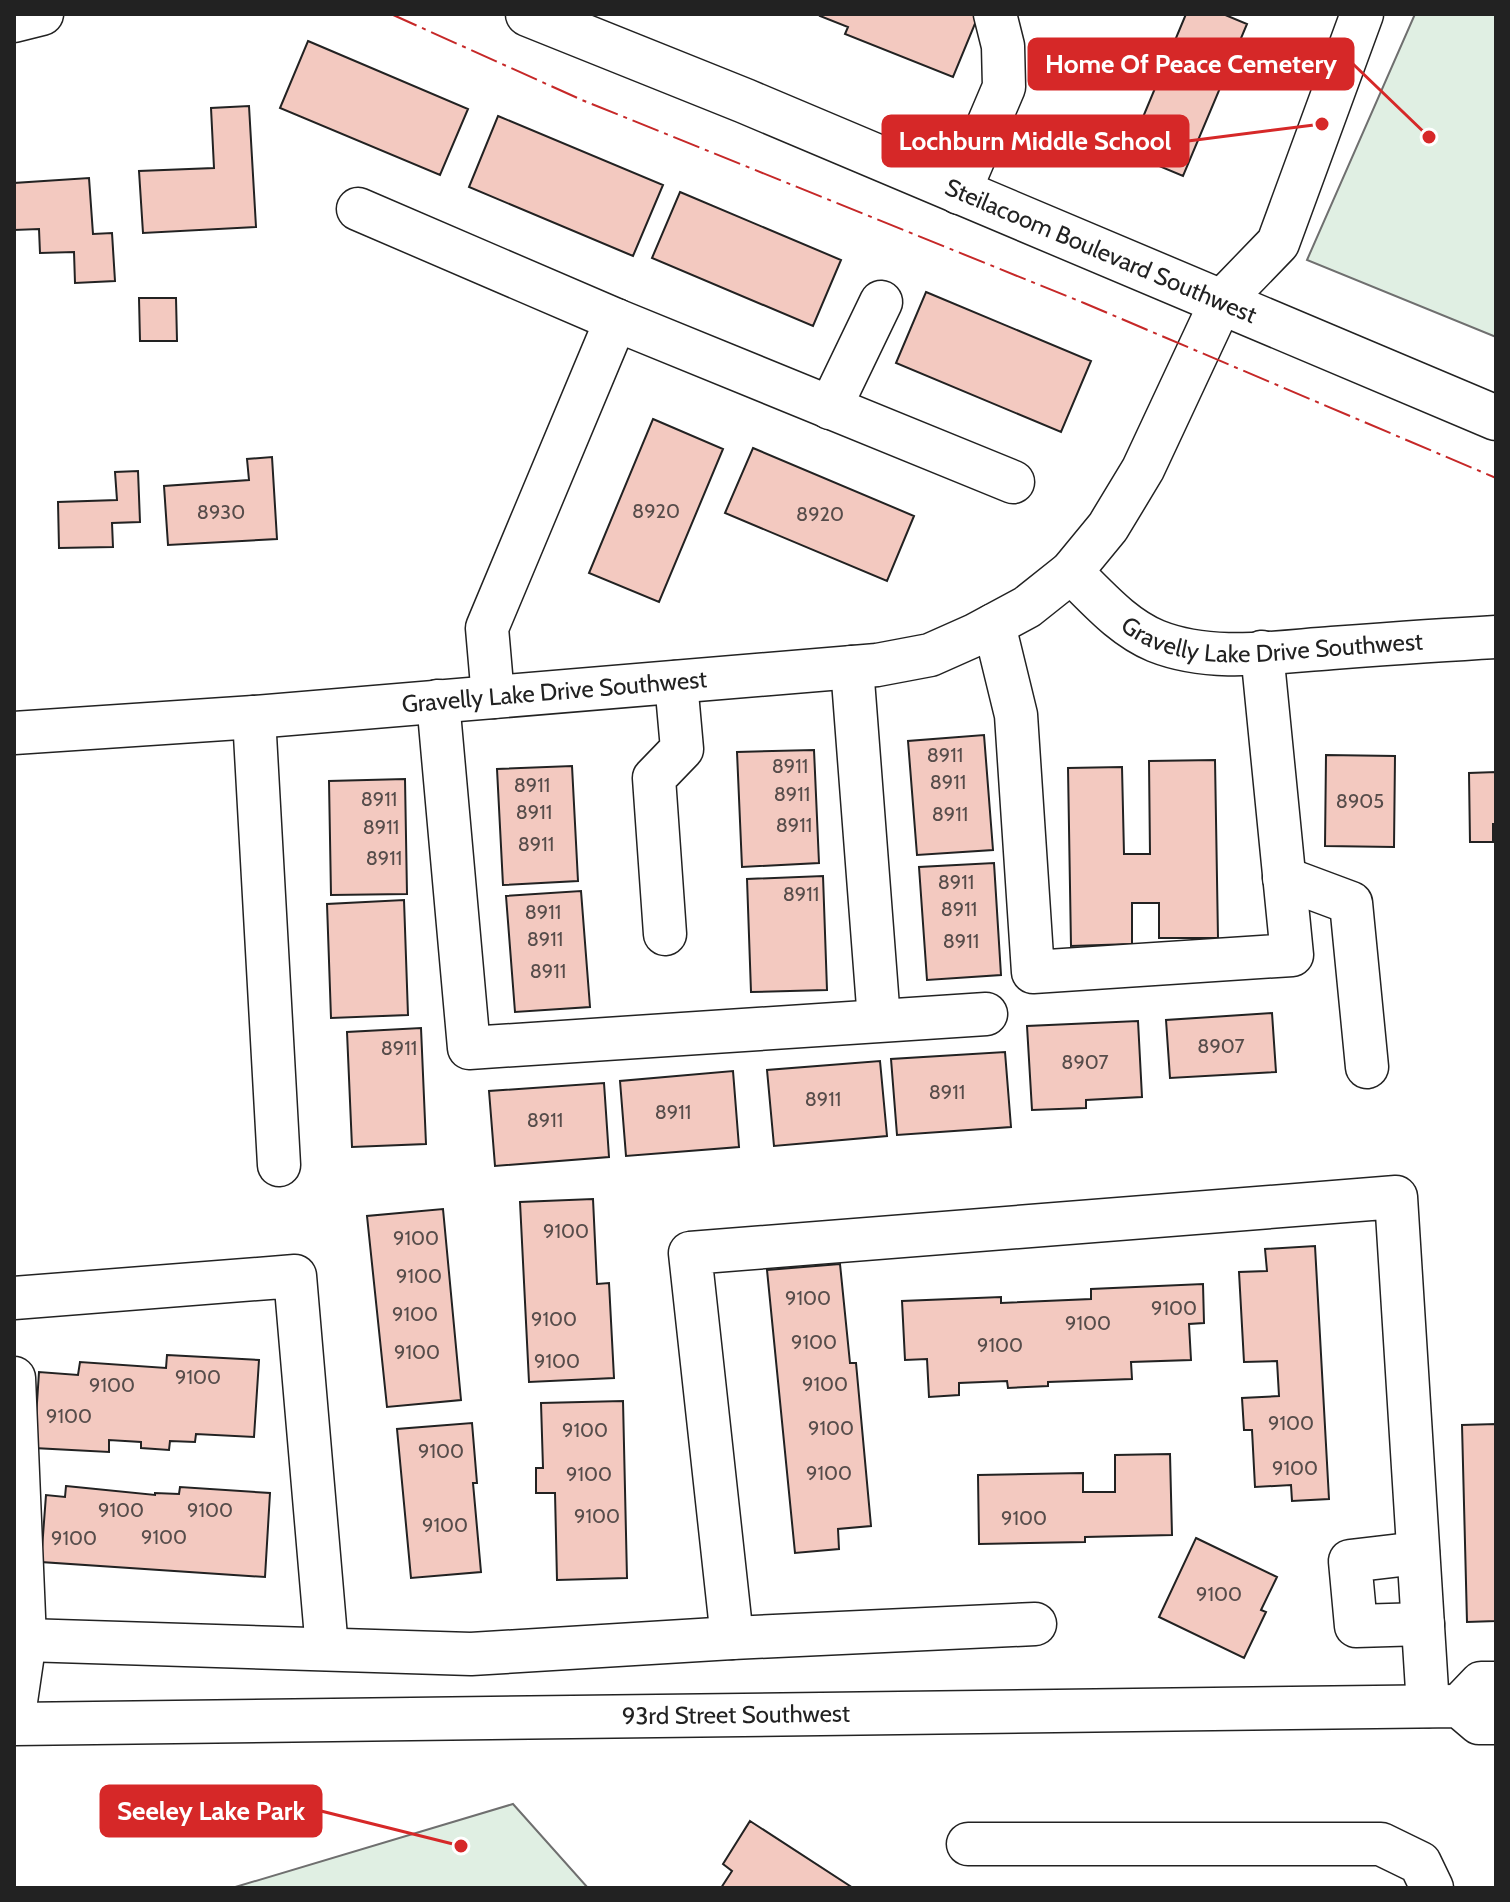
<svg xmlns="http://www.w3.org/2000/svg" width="1510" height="1902" font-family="Cabin,sans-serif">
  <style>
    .green { fill: #e0efe3; stroke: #6f6f6f; stroke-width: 2 }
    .building { fill: #f3c9c0; stroke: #222; stroke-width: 2 }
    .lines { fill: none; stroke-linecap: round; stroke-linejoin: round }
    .minor-casing { stroke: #222; stroke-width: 45 }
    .major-casing { stroke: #222; stroke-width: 47 }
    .minor { stroke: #fff; stroke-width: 42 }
    .major { stroke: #fff; stroke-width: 44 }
    .power { stroke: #c62828; stroke-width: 2; stroke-dasharray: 28 6 4 6; stroke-linecap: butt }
    .labels { text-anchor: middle; stroke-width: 6; stroke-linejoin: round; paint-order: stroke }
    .number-label { font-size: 20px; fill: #564c4a }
    .street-label { font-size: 24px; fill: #222; stroke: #fff }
    .leader { fill: none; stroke: #d62828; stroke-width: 3 }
    .callout-dot { fill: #d62828; stroke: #fff; stroke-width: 3 }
    .callout { fill: #d62828; stroke: #d62828; stroke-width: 3 }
    .callout-label { font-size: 26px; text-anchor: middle; font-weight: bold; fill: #fff }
  </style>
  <rect width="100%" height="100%" fill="#fff"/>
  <path class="green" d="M 1415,14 L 1496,14 L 1496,337 L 1307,260 Z
    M 513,1804 L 588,1888 L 232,1888 Z"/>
  <path class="building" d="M 821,14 L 979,14 L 953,77 L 845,34 L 848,27 L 820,16 Z
    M 1186,14 L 1223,14 L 1247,24 L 1183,176 L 1128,153 Z
    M 308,41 L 468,109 L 440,175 L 280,108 Z
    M 249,106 L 256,227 L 143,233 L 139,171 L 214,168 L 211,108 Z
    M 498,116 L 663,185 L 633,256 L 469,187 Z
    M 89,178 L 93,234 L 112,233 L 115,281 L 75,283 L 74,252 L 40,253 L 39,229 L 14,230 L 14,183 Z
    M 680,192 L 841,260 L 813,326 L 652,258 Z
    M 926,292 L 1091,361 L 1061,432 L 896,363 Z
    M 139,298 L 176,298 L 177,341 L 140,341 Z
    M 653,419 L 723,449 L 659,602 L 589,573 Z
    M 753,448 L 914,516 L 887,581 L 725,513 Z
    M 272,457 L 277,539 L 168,545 L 164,486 L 249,480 L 247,459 Z
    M 138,471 L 140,522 L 112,523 L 113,547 L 59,548 L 58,502 L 117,500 L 115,472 Z
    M 984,735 L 993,850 L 917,855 L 908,741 Z
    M 814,750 L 819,863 L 742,867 L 737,752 Z
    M 1326,755 L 1395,756 L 1394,847 L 1325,846 Z
    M 1215,760 L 1218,938 L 1159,938 L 1159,903 L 1132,903 L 1132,944 L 1071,946 L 1068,768 L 1122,767 L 1124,854 L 1150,854 L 1149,761 Z
    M 572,766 L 578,881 L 503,885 L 497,769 Z
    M 1496,772 L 1496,824 L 1493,824 L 1493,842 L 1470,842 L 1469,773 Z
    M 405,779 L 407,894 L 331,895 L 329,781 Z
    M 994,863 L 1001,975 L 927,980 L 919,867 Z
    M 823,876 L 827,990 L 751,992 L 747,879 Z
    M 581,891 L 590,1007 L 515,1012 L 506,896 Z
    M 404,900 L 408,1015 L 331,1018 L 327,904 Z
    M 1272,1013 L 1276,1072 L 1170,1078 L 1166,1020 Z
    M 1138,1021 L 1142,1097 L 1086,1100 L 1086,1108 L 1032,1110 L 1027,1026 Z
    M 421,1028 L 426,1144 L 352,1147 L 347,1032 Z
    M 1005,1052 L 1011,1127 L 897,1135 L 891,1059 Z
    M 880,1061 L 887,1136 L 774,1146 L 767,1070 Z
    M 733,1071 L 739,1147 L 626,1156 L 620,1081 Z
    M 604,1083 L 609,1157 L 495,1166 L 489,1091 Z
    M 593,1199 L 597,1284 L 609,1283 L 614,1378 L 529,1382 L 520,1202 Z
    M 443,1209 L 461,1400 L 387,1407 L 367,1216 Z
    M 1315,1246 L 1329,1499 L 1292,1501 L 1291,1485 L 1255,1487 L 1252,1430 L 1244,1430 L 1242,1398 L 1279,1396 L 1277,1361 L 1244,1362 L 1239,1272 L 1267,1271 L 1265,1249 Z
    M 840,1264 L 850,1363 L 856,1363 L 871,1526 L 838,1529 L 839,1549 L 795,1553 L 767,1270 Z
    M 1203,1284 L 1204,1323 L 1189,1324 L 1191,1360 L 1131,1362 L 1132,1379 L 1048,1382 L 1048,1386 L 1008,1388 L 1007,1381 L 959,1383 L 959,1395 L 929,1397 L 927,1359 L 905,1360 L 902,1301 L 1001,1297 L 1001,1303 L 1091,1299 L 1091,1289 Z
    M 167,1355 L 259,1360 L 254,1437 L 196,1434 L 195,1442 L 170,1441 L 169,1450 L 141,1448 L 141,1442 L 109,1440 L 109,1452 L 34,1448 L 39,1372 L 78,1375 L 80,1362 L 166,1368 Z
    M 623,1401 L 627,1578 L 557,1580 L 555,1493 L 536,1493 L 536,1468 L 543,1468 L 541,1403 Z
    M 472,1423 L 477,1483 L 473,1483 L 481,1572 L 411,1578 L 397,1429 Z
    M 1496,1424 L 1496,1621 L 1467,1622 L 1462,1425 Z
    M 1170,1454 L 1172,1535 L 1085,1537 L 1085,1542 L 979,1544 L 978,1475 L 1083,1473 L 1083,1492 L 1115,1492 L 1115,1455 Z
    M 66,1486 L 155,1495 L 155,1493 L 179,1494 L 180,1487 L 270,1493 L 265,1577 L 41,1562 L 46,1495 L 65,1497 Z
    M 1196,1538 L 1277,1577 L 1261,1610 L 1266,1612 L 1244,1658 L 1159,1617 Z
    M 750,1821 L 853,1888 L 721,1888 L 732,1871 L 723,1864 Z"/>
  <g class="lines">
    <defs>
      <g id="minor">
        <path d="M 14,21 L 42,14"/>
        <path d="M 959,193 L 1004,87 L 1003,46 L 995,14"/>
        <path d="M 358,209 L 616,320"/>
        <path d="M 830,408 L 881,302"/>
        <path id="s1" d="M 1071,572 C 1097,597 1122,627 1156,641 C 1211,663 1275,652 1332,648 C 1386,644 1441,640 1496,637"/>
        <path d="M 994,625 L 1016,715 L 1033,972 L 1292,955 L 1262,652"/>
        <path d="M 852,667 L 879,1020"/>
        <path d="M 493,697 L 487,628 L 616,320 L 1013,482"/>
        <path d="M 438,701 L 469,1048 L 986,1014"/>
        <path d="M 254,717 L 279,1165"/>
        <path id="s2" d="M 14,733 L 254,717 L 877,665 L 930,655 L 975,635 L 1027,607 L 1071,572 L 1108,527 L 1143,469 L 1221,302 L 1278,243 L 1362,14"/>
        <path d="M 1284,878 L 1351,903 L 1367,1067"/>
        <path d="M 665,934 L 654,778 L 682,749 L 676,682"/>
        <path d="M 14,1298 L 295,1276 L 327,1649"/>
        <path d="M 14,1378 L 25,1640 L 14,1715"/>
        <path d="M 1418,1553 L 1350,1561 L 1356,1626 L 1423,1624"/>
        <path d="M 732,1638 L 690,1253 L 1396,1197 L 1428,1706"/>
        <path d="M 25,1640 L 471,1654 L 732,1638 L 1035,1624"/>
        <path d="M 1459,1706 L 1481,1683 L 1496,1683"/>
        <path id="s3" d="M 14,1724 L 1459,1706 L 1479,1723 L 1496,1723"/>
        <path d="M 968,1844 L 1381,1844 L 1420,1863 L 1432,1888"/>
      </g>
      <g id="major">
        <path id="s4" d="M 528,14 L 745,101 L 1496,418"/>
      </g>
    </defs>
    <use href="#minor" class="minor-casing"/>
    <use href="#major" class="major-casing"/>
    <use href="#minor" class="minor"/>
    <use href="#major" class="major"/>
    <path class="power" d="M 391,14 L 582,100 L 1084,303 L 1496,478"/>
  </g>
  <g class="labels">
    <g class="number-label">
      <text x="656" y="518">8920</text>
      <text x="221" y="519">8930</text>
      <text x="820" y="521">8920</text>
      <text x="945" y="762">8911</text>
      <text x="790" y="773">8911</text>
      <text x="948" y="789">8911</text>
      <text x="532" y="792">8911</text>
      <text x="792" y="801">8911</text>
      <text x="379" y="806">8911</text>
      <text x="1360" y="808">8905</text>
      <text x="534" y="819">8911</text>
      <text x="950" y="821">8911</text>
      <text x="794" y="832">8911</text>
      <text x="381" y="834">8911</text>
      <text x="536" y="851">8911</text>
      <text x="384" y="865">8911</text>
      <text x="956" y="889">8911</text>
      <text x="801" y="901">8911</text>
      <text x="959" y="916">8911</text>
      <text x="543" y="919">8911</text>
      <text x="545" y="946">8911</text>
      <text x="961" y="948">8911</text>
      <text x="548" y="978">8911</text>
      <text x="1221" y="1053">8907</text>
      <text x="399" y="1055">8911</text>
      <text x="1085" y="1069">8907</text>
      <text x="947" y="1099">8911</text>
      <text x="823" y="1106">8911</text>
      <text x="673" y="1119">8911</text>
      <text x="545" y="1127">8911</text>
      <text x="566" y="1238">9100</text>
      <text x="416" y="1245">9100</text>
      <text x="419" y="1283">9100</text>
      <text x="808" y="1305">9100</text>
      <text x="1174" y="1315">9100</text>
      <text x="415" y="1321">9100</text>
      <text x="554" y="1326">9100</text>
      <text x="1088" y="1330">9100</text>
      <text x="814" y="1349">9100</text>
      <text x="1000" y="1352">9100</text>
      <text x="417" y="1359">9100</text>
      <text x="557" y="1368">9100</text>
      <text x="198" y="1384">9100</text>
      <text x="825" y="1391">9100</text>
      <text x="112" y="1392">9100</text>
      <text x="69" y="1423">9100</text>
      <text x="1291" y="1430">9100</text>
      <text x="831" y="1435">9100</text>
      <text x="585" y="1437">9100</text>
      <text x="441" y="1458">9100</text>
      <text x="1295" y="1475">9100</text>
      <text x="829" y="1480">9100</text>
      <text x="589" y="1481">9100</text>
      <text x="121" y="1517">9100</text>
      <text x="210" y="1517">9100</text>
      <text x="597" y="1523">9100</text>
      <text x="1024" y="1525">9100</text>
      <text x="445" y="1532">9100</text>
      <text x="164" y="1544">9100</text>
      <text x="74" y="1545">9100</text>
      <text x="1219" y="1601">9100</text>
    </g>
    <g class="street-label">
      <text dy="8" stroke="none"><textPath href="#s4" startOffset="620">Steilacoom Boulevard Southwest</textPath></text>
      <text dy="8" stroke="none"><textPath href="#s1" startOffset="226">Gravelly Lake Drive Southwest</textPath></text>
      <text dy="8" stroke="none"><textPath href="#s2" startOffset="542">Gravelly Lake Drive Southwest</textPath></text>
      <text dy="8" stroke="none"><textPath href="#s3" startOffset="722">93rd Street Southwest</textPath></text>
    </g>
  </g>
  <path class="leader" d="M1429 137L1353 64M1322 124L1188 141M461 1846L321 1811"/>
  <g class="callout-dot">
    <circle cx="1429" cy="137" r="8"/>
    <circle cx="1322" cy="124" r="8"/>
    <circle cx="461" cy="1846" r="8"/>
  </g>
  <g class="callout">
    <rect x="1029" y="39" width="324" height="50" rx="8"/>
    <rect x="883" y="116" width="305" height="50" rx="8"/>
    <rect x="101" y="1786" width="220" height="50" rx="8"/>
  </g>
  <g class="callout-label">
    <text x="1191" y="73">Home Of Peace Cemetery</text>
    <text x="1035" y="150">Lochburn Middle School</text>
    <text x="211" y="1820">Seeley Lake Park</text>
  </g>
  <rect width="1510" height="1902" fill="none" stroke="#222222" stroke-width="32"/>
</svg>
